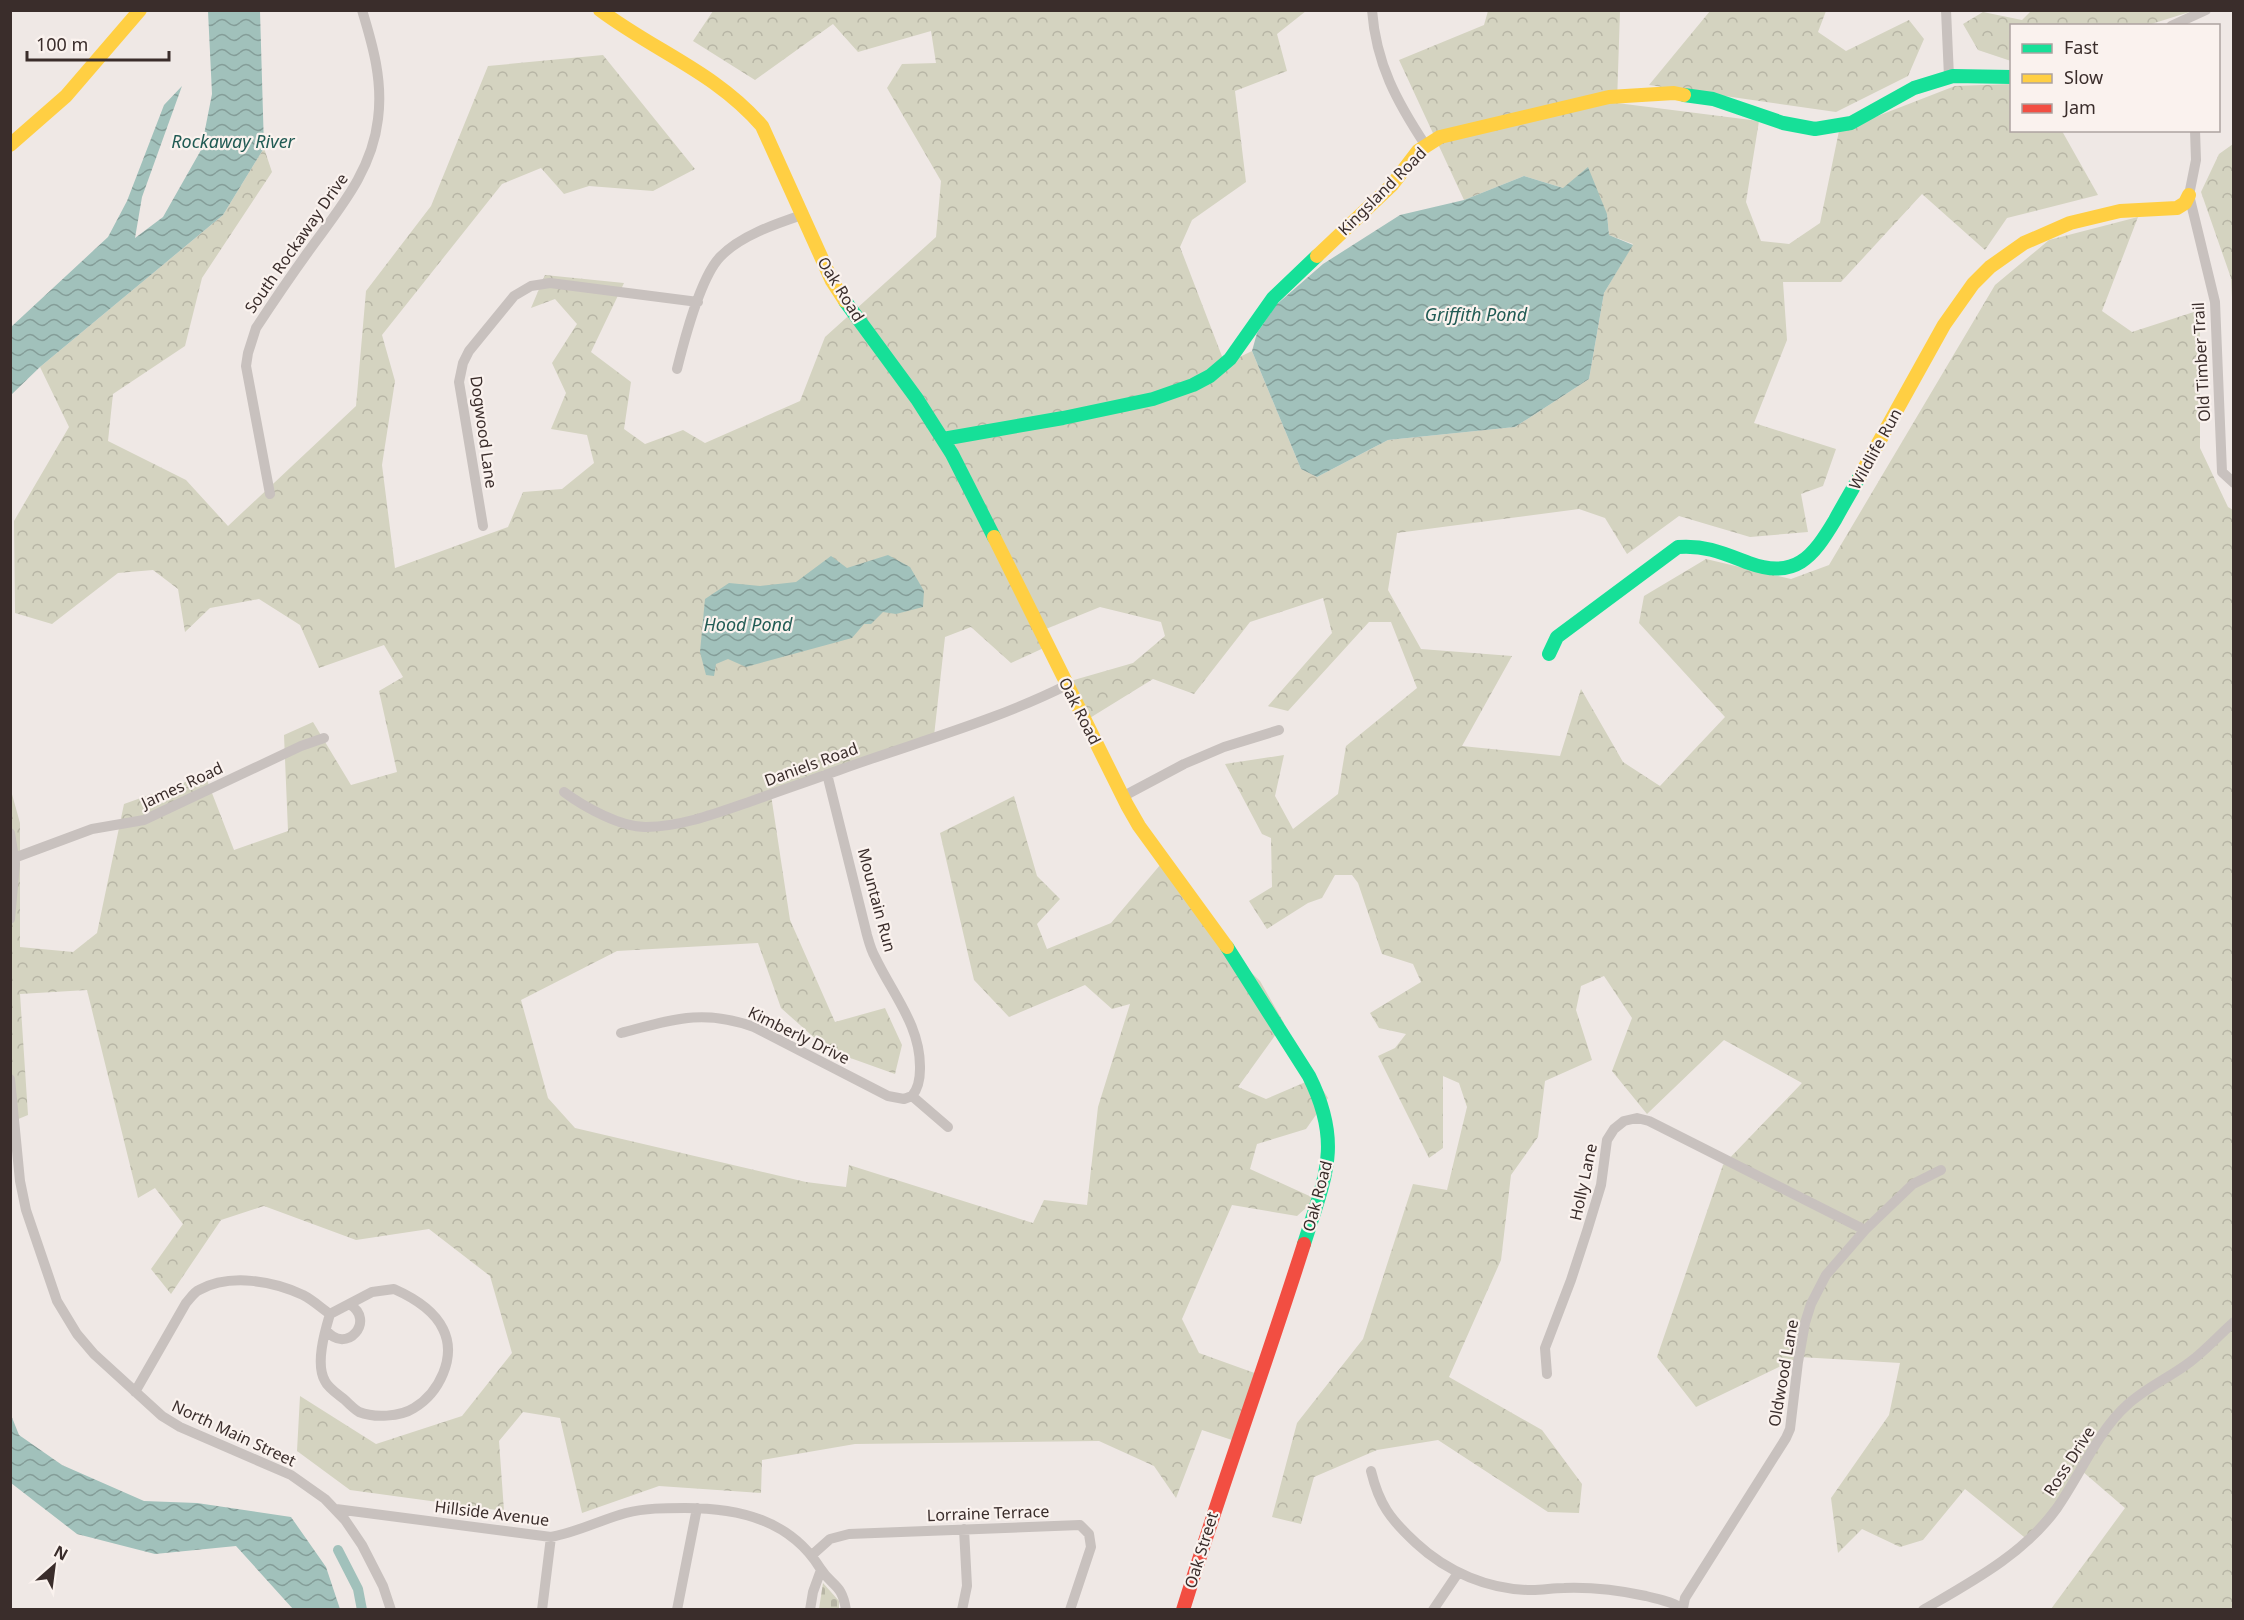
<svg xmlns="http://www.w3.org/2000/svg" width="2244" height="1620" font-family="'Noto Sans',sans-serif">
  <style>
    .forest { fill: url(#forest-crowns) }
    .cemetery { fill: url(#cemetery-stones) }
    .water { fill: url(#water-waves) }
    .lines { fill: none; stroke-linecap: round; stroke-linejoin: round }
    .canal { stroke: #a1c1bb; stroke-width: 10 }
    .street { stroke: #c8c1be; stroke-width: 10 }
    .fast { stroke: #16e098; stroke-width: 14 }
    .slow { stroke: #ffcf43; stroke-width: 14 }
    .jam { stroke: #f24e42; stroke-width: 14 }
    .labels { text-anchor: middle; stroke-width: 4.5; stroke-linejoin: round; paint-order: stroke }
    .street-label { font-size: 16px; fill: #3a2d2b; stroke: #faf2ee }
    .water-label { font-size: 18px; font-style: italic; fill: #215b54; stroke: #faf2ee }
  </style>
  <defs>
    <pattern id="forest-crowns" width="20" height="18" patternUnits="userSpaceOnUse" patternTransform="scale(1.5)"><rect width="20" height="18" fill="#d4d3c0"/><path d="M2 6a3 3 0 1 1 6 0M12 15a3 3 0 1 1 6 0" fill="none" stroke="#b7b5a5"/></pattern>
    <pattern id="cemetery-stones" width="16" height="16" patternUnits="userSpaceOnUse" patternTransform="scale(1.5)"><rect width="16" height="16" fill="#d4d3c0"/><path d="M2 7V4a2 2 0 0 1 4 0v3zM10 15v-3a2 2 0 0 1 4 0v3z" fill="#b7b5a5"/></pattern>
    <pattern id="water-waves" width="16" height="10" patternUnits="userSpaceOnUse" patternTransform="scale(1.5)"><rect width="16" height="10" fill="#a1c1bb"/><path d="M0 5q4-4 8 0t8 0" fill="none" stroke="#849d98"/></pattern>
  </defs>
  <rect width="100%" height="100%" fill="#efe8e5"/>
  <path class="forest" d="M 713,11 L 1306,11 L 1277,34 L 1287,71 L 1235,91 L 1246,182 L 1192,220 L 1180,247 L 1225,364 L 1252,351 L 1301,469 L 1317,477 L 1388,440 L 1515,427 L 1589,379 L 1604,293 L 1633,244 L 1609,235 L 1607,214 L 1563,188 L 1524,176 L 1464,200 L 1399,60 L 1484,25 L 1488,11 L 1620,11 L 1617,103 L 1759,121 L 1746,202 L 1761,241 L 1789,244 L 1820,223 L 1839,131 L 1955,86 L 2011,84 L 2012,130 L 2062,131 L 2098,195 L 2007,218 L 1985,250 L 1922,194 L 1841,282 L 1783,282 L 1787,340 L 1754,423 L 1836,449 L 1823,486 L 1801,494 L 1808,532 L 1750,537 L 1679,516 L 1627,554 L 1605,518 L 1579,509 L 1397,533 L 1388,590 L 1421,649 L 1512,656 L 1462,746 L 1560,756 L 1581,689 L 1623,762 L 1660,786 L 1725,717 L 1639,623 L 1644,596 L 1706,559 L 1791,579 L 1829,565 L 1995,285 L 2049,240 L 2138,217 L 2102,311 L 2132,332 L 2200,310 L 2200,448 L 2228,507 L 2233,510 L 2233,1609 L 2051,1609 L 2125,1508 L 2082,1471 L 2029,1541 L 1965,1489 L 1923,1540 L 1900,1547 L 1862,1529 L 1838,1553 L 1831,1498 L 1889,1415 L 1900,1363 L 1800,1357 L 1696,1407 L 1657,1357 L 1723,1165 L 1802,1083 L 1724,1040 L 1647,1114 L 1612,1071 L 1632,1018 L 1604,976 L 1581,986 L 1576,1010 L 1592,1060 L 1545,1081 L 1538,1137 L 1511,1175 L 1501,1260 L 1449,1377 L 1542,1430 L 1582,1484 L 1579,1513 L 1548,1512 L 1438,1440 L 1377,1450 L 1314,1477 L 1301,1524 L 1272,1517 L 1297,1423 L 1363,1339 L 1413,1184 L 1447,1190 L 1467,1107 L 1459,1083 L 1443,1076 L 1443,1148 L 1429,1158 L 1378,1056 L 1395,1048 L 1406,1034 L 1379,1028 L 1370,1013 L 1421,982 L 1413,964 L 1382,954 L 1358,883 L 1352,875 L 1335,875 L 1322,898 L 1308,903 L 1267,929 L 1249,901 L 1272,887 L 1271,838 L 1262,834 L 1225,764 L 1284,755 L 1275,796 L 1293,829 L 1338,794 L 1346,746 L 1417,688 L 1391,622 L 1369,622 L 1288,711 L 1268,706 L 1332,633 L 1323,598 L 1250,622 L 1194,694 L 1153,679 L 1085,721 L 1067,682 L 1133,663 L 1165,636 L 1161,622 L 1100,607 L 1041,631 L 1048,646 L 1011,663 L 971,627 L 945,637 L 934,736 L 771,795 L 790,920 L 835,1022 L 885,1008 L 902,1045 L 895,1074 L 828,1050 L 781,1008 L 758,943 L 617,951 L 521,1000 L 548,1098 L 575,1128 L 806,1182 L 846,1187 L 849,1165 L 1033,1223 L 1044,1200 L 1087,1205 L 1098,1107 L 1130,1004 L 1112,1009 L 1085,985 L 1009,1017 L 974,980 L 940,833 L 1014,796 L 1037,876 L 1060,899 L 1037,924 L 1047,949 L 1111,923 L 1166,858 L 1224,946 L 1260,981 L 1284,1023 L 1238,1087 L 1266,1099 L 1315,1078 L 1328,1098 L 1306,1129 L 1257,1144 L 1250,1169 L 1316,1199 L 1297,1216 L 1232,1205 L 1182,1319 L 1199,1353 L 1263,1376 L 1241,1443 L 1202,1430 L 1176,1498 L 1154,1466 L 1099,1441 L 855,1444 L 762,1460 L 761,1493 L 659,1486 L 582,1513 L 560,1418 L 523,1412 L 499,1441 L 504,1511 L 350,1490 L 297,1451 L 300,1396 L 376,1444 L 462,1416 L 512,1353 L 490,1276 L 429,1229 L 356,1240 L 264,1206 L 221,1220 L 171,1294 L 151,1269 L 183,1224 L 155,1188 L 138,1198 L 87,990 L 20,994 L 28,1115 L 11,1122 L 10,787 L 20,823 L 20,947 L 73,952 L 97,933 L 124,804 L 205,775 L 234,850 L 288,831 L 284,735 L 313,722 L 351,785 L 397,772 L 379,691 L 403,677 L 384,645 L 319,668 L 300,625 L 259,599 L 210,608 L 185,632 L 178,589 L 153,570 L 118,573 L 52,624 L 15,613 L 14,521 L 69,427 L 40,367 L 223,215 L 264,148 L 272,172 L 202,278 L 185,346 L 113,394 L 108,441 L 186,480 L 228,526 L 356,406 L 366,291 L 431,206 L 488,66 L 603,55 L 695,169 L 653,191 L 589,186 L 564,194 L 541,168 L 502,184 L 382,335 L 395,381 L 382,465 L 395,568 L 508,527 L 523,492 L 562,489 L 594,463 L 587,435 L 551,429 L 566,393 L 552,363 L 577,324 L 555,299 L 531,308 L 545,275 L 624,283 L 591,352 L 631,382 L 624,429 L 645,444 L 683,430 L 705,443 L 800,401 L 825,337 L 936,237 L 941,181 L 887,88 L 902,64 L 936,63 L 931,31 L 858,52 L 833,24 L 755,80 L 693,41 Z
    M 1710,11 L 1826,11 L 1818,32 L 1846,51 L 1909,20 L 1924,39 L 1908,76 L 1836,112 L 1649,85 Z
    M 2031,11 L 2193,11 L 2148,25 L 2012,26 L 2011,61 L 1978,50 L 1963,24 L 1983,12 L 2022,20 Z
    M 2233,144 L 2233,317 L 2231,278 L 2201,192 L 2219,154 Z"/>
  <path class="cemetery" d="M 823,1583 L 839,1601 L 839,1609 L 819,1609 Z"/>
  <path class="water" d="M 208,11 L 260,11 L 264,148 L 223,215 L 40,367 L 11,395 L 11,327 L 108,237 L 127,201 L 164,105 L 182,86 L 142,197 L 135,238 L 163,217 L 201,150 L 212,94 Z
    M 1588,167 L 1607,214 L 1609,235 L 1633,245 L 1604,293 L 1589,379 L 1515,427 L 1388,440 L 1317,477 L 1301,469 L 1252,351 L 1257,333 L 1276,305 L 1323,264 L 1400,215 L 1464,200 L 1524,176 L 1563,188 Z
    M 888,555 L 910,567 L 924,591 L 923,607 L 896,614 L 883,612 L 871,624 L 864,624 L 852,638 L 746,667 L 728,659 L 716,664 L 714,676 L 706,675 L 700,652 L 705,599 L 729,583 L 760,586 L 796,582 L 831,556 L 847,568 Z
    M 11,1415 L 19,1435 L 62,1465 L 144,1501 L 197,1503 L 291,1517 L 326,1567 L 340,1609 L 293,1609 L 236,1546 L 155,1554 L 77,1534 L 11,1483 Z"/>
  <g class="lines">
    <path class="canal" d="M 338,1550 L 358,1589 L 362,1610"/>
    <path class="street" d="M 1372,10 C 1376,64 1397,102 1426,146
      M 1946,10 L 1949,77
      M 2171,26 L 2206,10
      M 2195,130 L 2196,160 L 2189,195 L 2215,302 L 2222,472 L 2234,483
      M 677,369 C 684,341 700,278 720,257 C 740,236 775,224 802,215
      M 270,494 L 246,366 L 248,353 L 256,328 C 273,302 290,277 308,252 C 338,210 372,172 378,119 C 383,81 373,46 362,10
      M 483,526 L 459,382 L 463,363 L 469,351 L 514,296 L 531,286 L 550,283 L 698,302
      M 827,774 L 867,935 C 869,942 871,950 875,957 C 893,995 921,1026 920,1069 C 920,1078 918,1089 912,1096
      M 564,792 C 584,807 622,828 647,827 C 684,826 717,813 752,801 C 782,790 812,780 842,769 C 917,742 995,721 1067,685
      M 1122,797 L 1184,764 L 1224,747 L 1279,730
      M 10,833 L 15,864 L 10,919
      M 14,858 L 92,829 L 144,820 L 301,746 L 324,738
      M 621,1033 C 671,1020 702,1008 754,1027 L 888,1096 L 904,1099 L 912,1096
      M 10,1079 L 20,1181 L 26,1210 L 57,1301 L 77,1334 L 94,1354 L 162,1416 L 180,1427 L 291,1475 L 325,1499 L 345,1520 L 362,1545 L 383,1586 L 391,1610
      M 912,1096 L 948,1127
      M 394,1289 C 412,1297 434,1310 443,1329 C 457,1357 439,1393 414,1408 C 400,1417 374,1418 359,1412 C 354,1409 349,1404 345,1400 C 339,1395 328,1388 325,1381 C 315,1364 325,1331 330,1314 L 372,1292 Z
      M 326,1330 C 346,1356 377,1320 349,1304
      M 1547,1374 L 1545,1348 L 1571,1280 L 1587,1231 L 1601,1185 L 1607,1140 L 1614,1129 L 1624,1121 L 1637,1118 L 1649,1121 L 1865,1230
      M 135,1392 L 186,1303 C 190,1299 194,1292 199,1290 C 230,1273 273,1281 303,1295 C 313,1300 321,1308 330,1314
      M 1371,1471 C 1379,1504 1390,1519 1416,1543 C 1447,1572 1489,1590 1532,1590 C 1543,1590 1553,1588 1564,1588 C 1592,1587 1618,1590 1646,1596 C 1657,1599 1676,1602 1683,1610
      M 336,1509 L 551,1537 C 578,1532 600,1520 626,1513 C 645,1508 665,1508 685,1508 C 739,1508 790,1520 820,1568 C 832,1587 842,1583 846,1610
      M 812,1555 L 830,1539 L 849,1534 L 1080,1525 L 1089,1534 L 1091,1547 L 1070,1610
      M 1683,1608 L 1685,1598 L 1786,1438 L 1790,1429 L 1798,1362 L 1805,1323 L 1811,1304 L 1826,1275 L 1865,1230 L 1913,1184 L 1941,1170
      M 542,1610 L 551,1537
      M 677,1610 L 697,1508
      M 810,1610 L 813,1592 L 821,1570
      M 962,1610 L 967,1586 L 964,1529
      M 1433,1610 L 1458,1573
      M 1923,1610 C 1971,1582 2024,1554 2057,1508 C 2079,1477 2098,1431 2126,1406 C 2145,1388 2169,1378 2190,1362 C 2206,1350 2219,1335 2234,1322"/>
    <path class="fast" d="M 1684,95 L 1713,99 L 1783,123 L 1815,129 L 1851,123 L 1914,88 L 1953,76 L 2012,77
      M 845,301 L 917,399 L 952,454 L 994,537
      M 943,439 L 1063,418 L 1153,399 L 1193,385 L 1210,376 L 1230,359 L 1273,298 L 1317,256
      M 1549,654 L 1557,637 L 1678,547 C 1706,545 1723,553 1749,563 C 1795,580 1813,557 1835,520 C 1843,505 1852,490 1860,476
      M 1227,947 L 1309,1076 C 1343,1144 1325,1177 1304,1244"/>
    <path class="slow" d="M 600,10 C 656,52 715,72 762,126 L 832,281 L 845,301
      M 10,145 L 66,96 L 140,10
      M 1317,256 L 1392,185 L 1418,151 L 1440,137 L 1609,97 L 1674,93 L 1684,95
      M 1860,476 L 1944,325 L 1973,284 L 1990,267 L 2024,243 L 2070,223 L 2120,211 L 2177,208 L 2185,203 L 2189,195
      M 994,537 L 1127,805 L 1139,826 L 1227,947"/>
    <path class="jam" d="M 1183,1610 C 1221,1487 1265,1367 1304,1244"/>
  </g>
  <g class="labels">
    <g class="street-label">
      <text transform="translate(1382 191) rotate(-45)" y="6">Kingsland Road</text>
      <text transform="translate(296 243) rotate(-55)" y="6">South Rockaway Drive</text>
      <text transform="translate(841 289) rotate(58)" y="6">Oak Road</text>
      <text transform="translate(2201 362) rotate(-93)" y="6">Old Timber Trail</text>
      <text transform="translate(484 432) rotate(82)" y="6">Dogwood Lane</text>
      <text transform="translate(1875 449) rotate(-61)" y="6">Wildlife Run</text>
      <text transform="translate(1080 711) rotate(63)" y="6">Oak Road</text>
      <text transform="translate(811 764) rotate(-20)" y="6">Daniels Road</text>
      <text transform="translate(182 785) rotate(-25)" y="6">James Road</text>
      <text transform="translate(877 900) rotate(75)" y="6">Mountain Run</text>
      <text transform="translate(799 1035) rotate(26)" y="6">Kimberly Drive</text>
      <text transform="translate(1583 1182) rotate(-78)" y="6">Holly Lane</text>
      <text transform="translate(1317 1196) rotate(-75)" y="6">Oak Road</text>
      <text transform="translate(1783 1373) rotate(-80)" y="6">Oldwood Lane</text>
      <text transform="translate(234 1433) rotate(25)" y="6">North Main Street</text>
      <text transform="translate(2069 1461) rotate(-57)" y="6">Ross Drive</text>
      <text transform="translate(492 1513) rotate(7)" y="6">Hillside Avenue</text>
      <text transform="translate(988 1513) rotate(-2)" y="6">Lorraine Terrace</text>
      <text transform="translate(1201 1550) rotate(-73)" y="6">Oak Street</text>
    </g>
    <g class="water-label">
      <text x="233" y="148">Rockaway River</text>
      <text x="1476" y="321">Griffith Pond</text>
      <text x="748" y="631">Hood Pond</text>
    </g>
  </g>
  <rect width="2244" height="1620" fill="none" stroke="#3a2d2b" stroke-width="24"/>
  <rect x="2010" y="24" width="210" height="108" fill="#faf2ee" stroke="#ada3a0" stroke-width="1.5"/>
  <rect x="2022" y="44" width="30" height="9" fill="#16e098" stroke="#ada3a0" stroke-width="1.5"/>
  <text x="2064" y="54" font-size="18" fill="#3a2d2b">Fast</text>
  <rect x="2022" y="74" width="30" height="9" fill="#ffcf43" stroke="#ada3a0" stroke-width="1.5"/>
  <text x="2064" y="84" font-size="18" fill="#3a2d2b">Slow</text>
  <rect x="2022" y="104" width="30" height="9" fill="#f24e42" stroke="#ada3a0" stroke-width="1.5"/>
  <text x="2064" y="114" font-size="18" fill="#3a2d2b">Jam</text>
  <g transform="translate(54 1566) rotate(28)" stroke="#faf2ee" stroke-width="4.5" paint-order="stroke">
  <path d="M0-4.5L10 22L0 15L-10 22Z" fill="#3a2d2b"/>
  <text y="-9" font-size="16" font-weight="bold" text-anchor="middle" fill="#3a2d2b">N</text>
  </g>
  <path d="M27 51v9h142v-9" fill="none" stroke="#3a2d2b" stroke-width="3"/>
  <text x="36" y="51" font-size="18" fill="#3a2d2b" stroke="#faf2ee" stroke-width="4.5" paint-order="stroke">100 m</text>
</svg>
